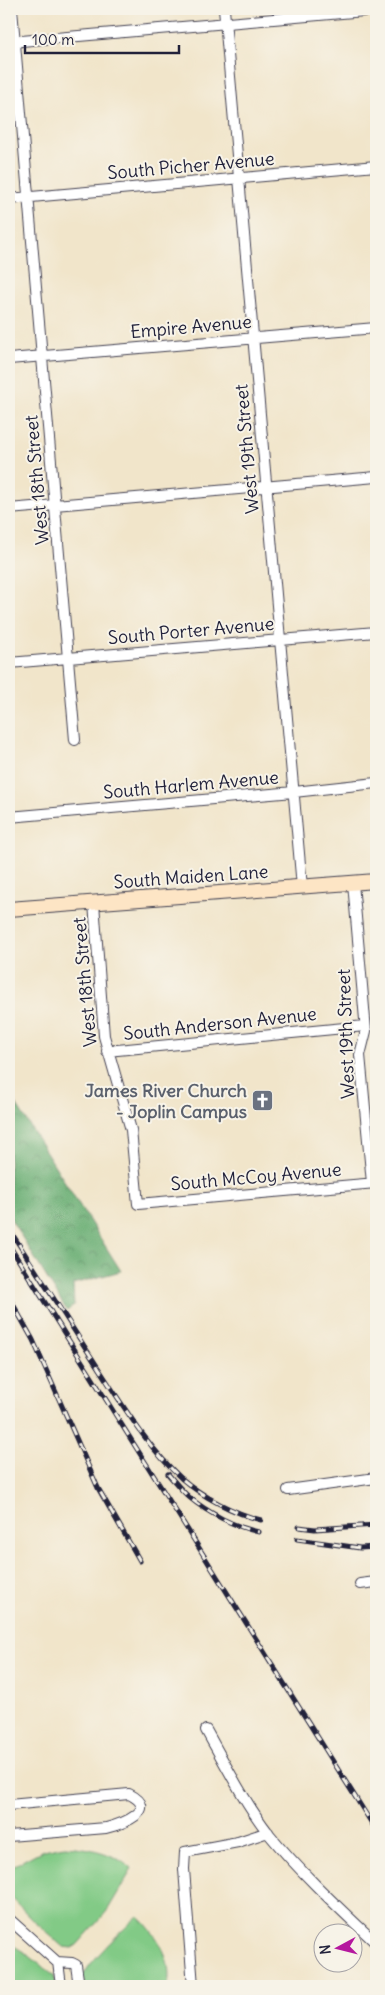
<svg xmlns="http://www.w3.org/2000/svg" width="385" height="1995" font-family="Delius,sans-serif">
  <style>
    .forest { fill: url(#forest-crowns); stroke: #466857 }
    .pitch { fill: #82ca86; stroke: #527660 }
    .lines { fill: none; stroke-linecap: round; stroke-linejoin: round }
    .street-casing { stroke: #413f50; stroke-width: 12 }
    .secondary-casing { stroke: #413f50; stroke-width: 16 }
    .street { stroke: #fff; stroke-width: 10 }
    .secondary { stroke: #fde5c5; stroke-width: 14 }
    .rail-casing { stroke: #22223b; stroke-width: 5 }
    .rail { stroke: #f7f3e8; stroke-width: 3; stroke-dasharray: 9; stroke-linecap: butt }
    .labels { text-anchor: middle; stroke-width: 4; stroke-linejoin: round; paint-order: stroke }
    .street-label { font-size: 18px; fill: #22223b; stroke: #f7f3e8 }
    .worship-label { font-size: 18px; font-weight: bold; fill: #5b616d; stroke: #f7f3e8; text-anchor: end }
  </style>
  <defs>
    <pattern id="forest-crowns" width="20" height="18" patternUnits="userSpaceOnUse" patternTransform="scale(1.25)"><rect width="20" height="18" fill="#69ae73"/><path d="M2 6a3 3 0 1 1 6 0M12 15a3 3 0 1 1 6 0" fill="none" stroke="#568d60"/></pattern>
  </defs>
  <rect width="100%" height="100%" fill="#f7f3e8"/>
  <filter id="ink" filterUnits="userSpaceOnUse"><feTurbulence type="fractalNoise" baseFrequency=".02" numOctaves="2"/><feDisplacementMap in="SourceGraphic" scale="10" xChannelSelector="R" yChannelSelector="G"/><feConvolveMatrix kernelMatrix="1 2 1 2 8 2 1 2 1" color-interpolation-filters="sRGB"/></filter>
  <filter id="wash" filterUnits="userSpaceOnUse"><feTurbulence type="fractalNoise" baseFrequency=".0096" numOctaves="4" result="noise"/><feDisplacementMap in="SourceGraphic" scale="20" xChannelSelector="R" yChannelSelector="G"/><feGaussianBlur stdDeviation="1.12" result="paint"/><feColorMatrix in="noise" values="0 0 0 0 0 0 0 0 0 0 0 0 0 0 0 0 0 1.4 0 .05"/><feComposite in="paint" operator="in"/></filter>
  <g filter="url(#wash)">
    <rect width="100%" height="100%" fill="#f1e5ca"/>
    <path class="forest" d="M 9,1093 L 121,1271 L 73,1284 L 74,1305 L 67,1311 L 9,1216 Z"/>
    <path class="pitch" d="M 65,1846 C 90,1848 113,1852 132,1869 L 107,1911 L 77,1945 L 72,1948 L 63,1947 L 33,1920 L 9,1895 L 9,1870 L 11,1867 L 43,1850 Z
      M 138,1916 C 157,1935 173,1958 168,1986 L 87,1986 L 82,1981 C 81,1968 127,1926 138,1916 Z
      M 9,1943 L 27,1954 L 54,1976 L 55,1986 L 9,1986 Z"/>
  </g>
  <g filter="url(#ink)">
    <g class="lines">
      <defs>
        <path id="street" d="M 12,9 L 75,740
          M 224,9 L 302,887
          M 10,42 L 376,10
          M 9,199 L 376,166
          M 9,359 L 376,328
          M 9,509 L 376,477
          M 9,663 L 376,632
          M 9,817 L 294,792 L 376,783
          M 353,883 L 366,1031 L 360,1055 L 372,1183
          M 94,903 L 104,1036 L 131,1130 L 138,1204 L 376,1183
          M 107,1051 L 365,1026
          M 288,1490 L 376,1478
          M 360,1584 L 376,1582
          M 206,1730 C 225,1764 245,1803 269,1834 C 301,1873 339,1908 376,1943
          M 9,1805 L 129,1794 C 161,1810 122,1824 106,1828 L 9,1836
          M 9,1919 L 57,1962 L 72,1963 L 76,1965 L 79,1986
          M 58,1962 L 61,1986
          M 193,1986 L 184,1869 L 185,1852 L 238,1842 L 268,1832"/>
        <path id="secondary" d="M 9,909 L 376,881"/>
      </defs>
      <use href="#street" class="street-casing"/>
      <use href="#secondary" class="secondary-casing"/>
      <use href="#street" class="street"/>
      <use href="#secondary" class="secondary"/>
      <defs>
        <path id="rail" d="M 9,1229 C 39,1275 69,1322 99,1369 C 124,1407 148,1448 181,1478 C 203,1497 233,1513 261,1520
          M 9,1245 L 376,1830
          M 9,1297 L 33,1340 L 98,1488 L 140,1561
          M 168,1474 C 175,1482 182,1491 189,1497 C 208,1513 235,1527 259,1532
          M 299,1527 L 315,1529 L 376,1525
          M 297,1539 L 360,1548 L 376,1547"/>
      </defs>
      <use href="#rail" class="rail-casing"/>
      <use href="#rail" class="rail"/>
    </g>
  </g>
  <defs>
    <symbol id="church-square" viewBox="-11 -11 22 22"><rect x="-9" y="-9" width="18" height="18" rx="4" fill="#6b7280" stroke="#f7f3e8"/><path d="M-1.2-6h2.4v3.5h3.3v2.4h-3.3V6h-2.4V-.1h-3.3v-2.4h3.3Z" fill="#fff"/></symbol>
  </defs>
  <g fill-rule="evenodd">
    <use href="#church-square" x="250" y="1088" width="25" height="25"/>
  </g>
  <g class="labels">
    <g class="street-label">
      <text transform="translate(191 166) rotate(-5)" y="6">South Picher Avenue</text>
      <text transform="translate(191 327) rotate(-5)" y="6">Empire Avenue</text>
      <text transform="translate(247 449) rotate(-95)" y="6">West 19th Street</text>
      <text transform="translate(37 480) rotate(-95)" y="6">West 18th Street</text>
      <text transform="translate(191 631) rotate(-5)" y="6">South Porter Avenue</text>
      <text transform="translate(191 785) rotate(-5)" y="6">South Harlem Avenue</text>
      <text transform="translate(191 877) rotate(-4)" y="6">South Maiden Lane</text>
      <text transform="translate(85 982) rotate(-95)" y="6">West 18th Street</text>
      <text transform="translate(220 1024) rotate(-6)" y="6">South Anderson Avenue</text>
      <text transform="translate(346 1034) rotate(-92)" y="6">West 19th Street</text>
      <text transform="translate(256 1177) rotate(-5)" y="6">South McCoy Avenue</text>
    </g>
    <g class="worship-label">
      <text x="247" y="1097">James River Church<tspan x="247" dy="21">- Joplin Campus</tspan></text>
    </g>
  </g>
  <rect width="385" height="1995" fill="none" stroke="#f7f3e8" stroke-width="30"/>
  <g transform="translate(338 1948) rotate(263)"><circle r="24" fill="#f7f3e8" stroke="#a29fa3"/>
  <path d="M0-4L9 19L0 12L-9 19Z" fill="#b5179e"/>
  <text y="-8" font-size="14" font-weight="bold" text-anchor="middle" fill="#22223b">N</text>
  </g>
  <path d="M25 45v8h154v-8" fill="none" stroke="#22223b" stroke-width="2.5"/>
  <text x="32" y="45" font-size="15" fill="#22223b" stroke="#f7f3e8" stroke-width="4" paint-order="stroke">100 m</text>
</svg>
